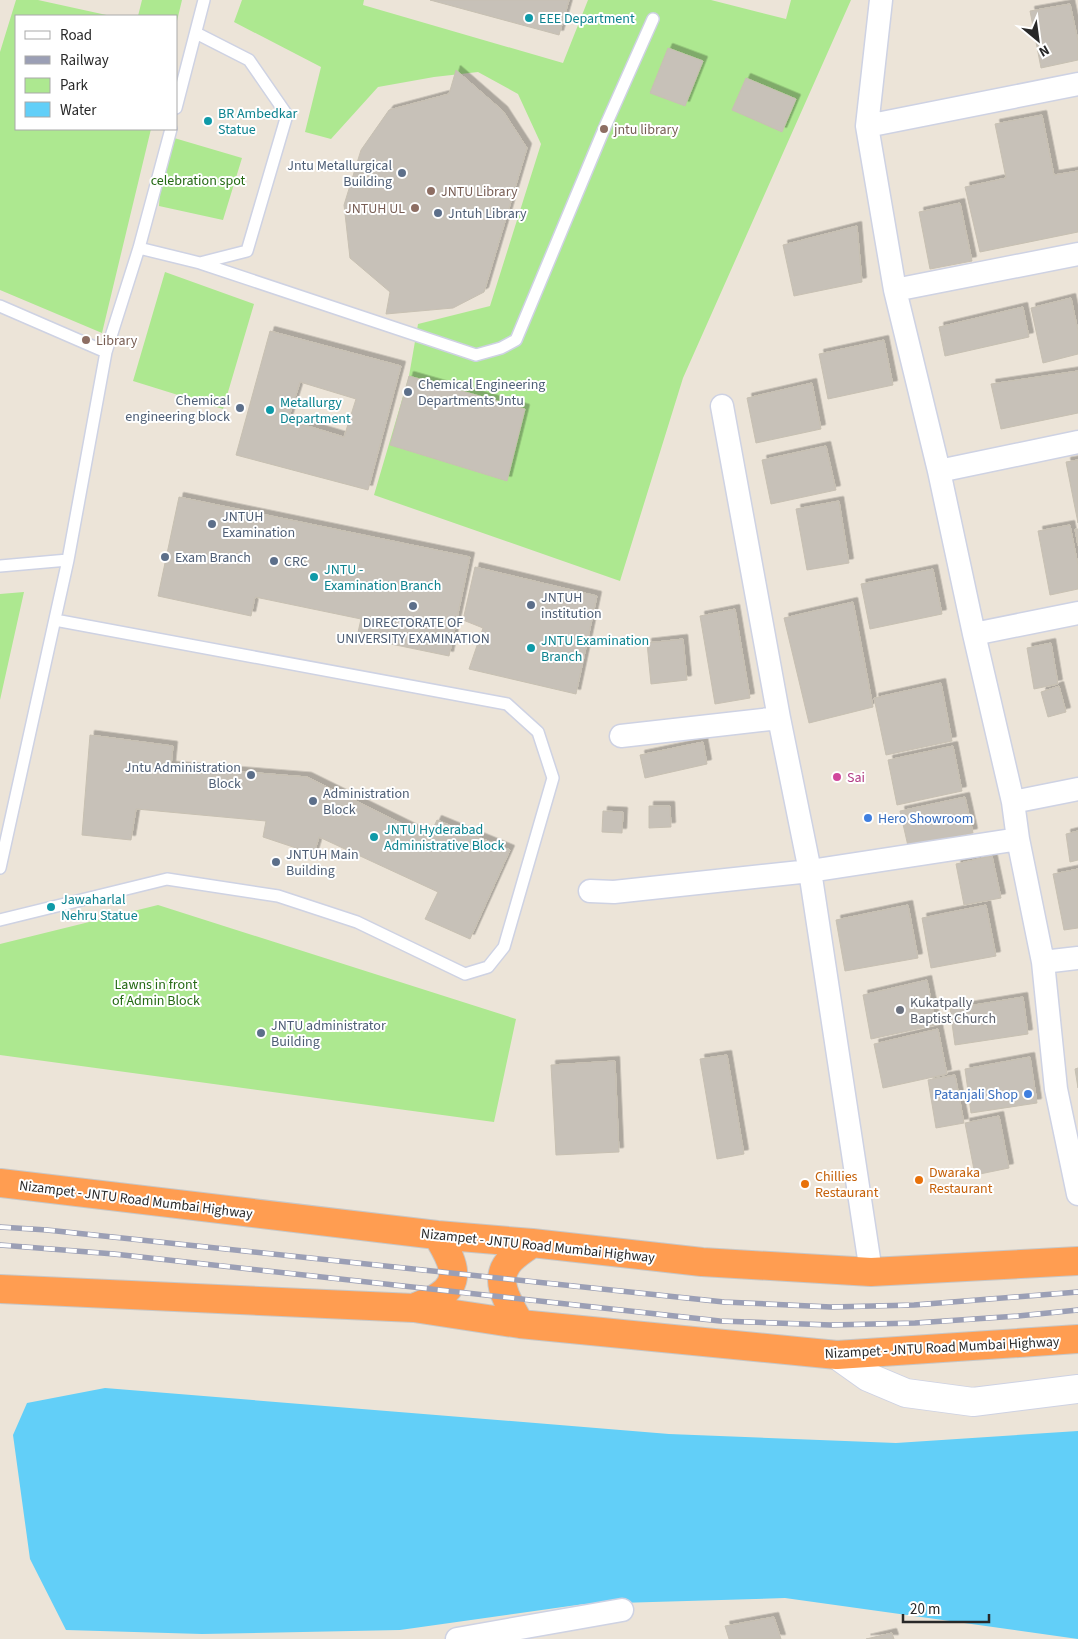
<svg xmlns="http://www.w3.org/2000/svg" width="1078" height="1639" font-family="'Source Sans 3',sans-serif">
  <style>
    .green { fill: #ade890 }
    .water { fill: #62cff8 }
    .building { fill: #c7c1b8; stroke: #c7c0b2; fill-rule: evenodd; filter: url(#shadow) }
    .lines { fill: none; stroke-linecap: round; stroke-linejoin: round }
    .lane-casing { stroke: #ced2e3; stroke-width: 14 }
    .street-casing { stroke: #ced2e3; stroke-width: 25 }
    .secondary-casing { stroke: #ced2e3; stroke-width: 30 }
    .highway-casing { stroke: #c7c7c7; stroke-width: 30 }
    .lane { stroke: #fff; stroke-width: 11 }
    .street { stroke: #fff; stroke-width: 22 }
    .secondary { stroke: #fff; stroke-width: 28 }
    .highway { stroke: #ff9d51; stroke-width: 28 }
    .rail-casing { stroke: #9b9fb5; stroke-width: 5.5 }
    .rail { stroke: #fff; stroke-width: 4; stroke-dasharray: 11; stroke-linecap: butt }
    .culture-dot { fill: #0f9aa8; stroke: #fff; stroke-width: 2 }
    .education-dot { fill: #8d6e63; stroke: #fff; stroke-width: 2 }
    .service-dot { fill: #5c6f8a; stroke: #fff; stroke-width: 2 }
    .hotel-dot { fill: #d1479c; stroke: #fff; stroke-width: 2 }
    .shop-dot { fill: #3f7fe0; stroke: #fff; stroke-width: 2 }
    .worship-dot { fill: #6b7280; stroke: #fff; stroke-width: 2 }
    .food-dot { fill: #e8710a; stroke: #fff; stroke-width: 2 }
    .labels { text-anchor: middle; stroke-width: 4; stroke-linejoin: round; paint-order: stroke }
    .culture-label { font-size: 14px; fill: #0d838f; stroke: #fff; text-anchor: start }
    .education-label { font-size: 14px; fill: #785e54; stroke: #fff; text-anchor: start }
    .service-label { font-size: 14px; fill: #4e5e75; stroke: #fff; text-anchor: start }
    .park-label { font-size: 14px; fill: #256a14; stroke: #fff }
    .hotel-label { font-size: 14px; fill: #b23c85; stroke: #fff; text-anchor: start }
    .shop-label { font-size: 14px; fill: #366cbe; stroke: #fff; text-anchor: start }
    .worship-label { font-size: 14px; fill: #5b616d; stroke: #fff; text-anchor: start }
    .food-label { font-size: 14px; fill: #c56008; stroke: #fff; text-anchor: start }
    .street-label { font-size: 14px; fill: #282828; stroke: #fff }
  </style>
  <defs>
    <filter id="shadow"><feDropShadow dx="4.5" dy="-4.5" stdDeviation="0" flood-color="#0004"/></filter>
  </defs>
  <rect width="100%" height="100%" fill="#ece4d8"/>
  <path class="green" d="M 16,0 L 38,0 L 111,16 L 16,16 L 16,129 L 151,129 L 102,333 L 0,290 L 0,52 Z
    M 142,0 L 182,0 L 176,25 L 176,16 L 138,16 Z
    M 242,0 L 364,0 L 363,5 L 563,63 L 588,0 L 711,0 L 786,19 L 791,0 L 851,0 L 683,378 L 620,581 L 374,495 L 409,376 L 418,324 L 490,306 L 541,144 L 518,94 L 478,72 L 434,77 L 378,87 L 331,139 L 305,132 L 321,67 L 234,22 Z
    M 164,135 L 242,158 L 223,220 L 159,206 Z
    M 165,272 L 254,304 L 223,409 L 133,381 Z
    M 24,592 L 0,700 L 0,594 Z
    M 158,905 L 516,1019 L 494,1122 L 0,1055 L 0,944 Z"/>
  <path class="water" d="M 105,1388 L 669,1434 L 896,1443 L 1078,1431 L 1078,1639 L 785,1598 L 584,1604 L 400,1630 L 202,1634 L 66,1630 L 30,1559 L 13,1435 L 27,1403 Z"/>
  <path class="building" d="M 430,0 L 569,0 L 559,35 Z
    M 1070,4 L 1078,41 L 1078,60 L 1041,68 L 1030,11 Z
    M 668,48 L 703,61 L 685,106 L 650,93 Z
    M 456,70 L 503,111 L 527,148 L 484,292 L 453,308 L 386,314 L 390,292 L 350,258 L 344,205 L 361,150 L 389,110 L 449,94 Z
    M 746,78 L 796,99 L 782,132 L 732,110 Z
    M 1042,115 L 1054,175 L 1078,171 L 1078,232 L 980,252 L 965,187 L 1006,178 L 995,124 Z
    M 960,203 L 972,261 L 930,269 L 919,212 Z
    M 857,226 L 862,282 L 794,296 L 783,245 Z
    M 1071,298 L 1078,331 L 1078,354 L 1043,363 L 1031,308 Z
    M 1023,307 L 1029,337 L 945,356 L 939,327 Z
    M 270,331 L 401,366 L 368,490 L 236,455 ZM 300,382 L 356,399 L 344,437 L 288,420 Z
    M 884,340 L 893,385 L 828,399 L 819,354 Z
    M 1078,371 L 1078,413 L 1001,429 L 991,384 Z
    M 409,376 L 525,409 L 507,481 L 390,445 Z
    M 812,383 L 821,429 L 756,443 L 747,398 Z
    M 826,446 L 836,490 L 771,504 L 762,460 Z
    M 1078,460 L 1078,523 L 1066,462 Z
    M 179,497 L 470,557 L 449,656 L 357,637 L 361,619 L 255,597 L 251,616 L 158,596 Z
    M 839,501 L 849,563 L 807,570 L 796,509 Z
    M 1070,525 L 1078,565 L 1078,589 L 1050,595 L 1038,531 Z
    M 1075,529 L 1078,529 L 1078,546 Z
    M 475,567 L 597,596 L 576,694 L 469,669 L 483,628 L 463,620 Z
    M 933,569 L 942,614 L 870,629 L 861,584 Z
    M 853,602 L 873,707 L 809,723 L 784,618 Z
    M 735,609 L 750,698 L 715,704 L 700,616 Z
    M 683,639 L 687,680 L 651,684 L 647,643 Z
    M 1051,643 L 1058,684 L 1034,689 L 1027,648 Z
    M 941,683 L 952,741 L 886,755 L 874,698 Z
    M 1059,686 L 1066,712 L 1048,717 L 1041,692 Z
    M 90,735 L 173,746 L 171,766 L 307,777 L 429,837 L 437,820 L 510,850 L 470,939 L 425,919 L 438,892 L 319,837 L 314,854 L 263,837 L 266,821 L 136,809 L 131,840 L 82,835 Z
    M 703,742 L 707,764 L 645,778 L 640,755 Z
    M 953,746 L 962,791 L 897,805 L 888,760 Z
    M 965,797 L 973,833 L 908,846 L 900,811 Z
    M 649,806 L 670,806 L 671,827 L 649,828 Z
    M 603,811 L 623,812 L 622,833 L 602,832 Z
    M 1078,831 L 1078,860 L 1070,862 L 1066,834 Z
    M 992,856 L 1001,898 L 964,905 L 956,864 Z
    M 1078,869 L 1078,928 L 1064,930 L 1053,874 Z
    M 908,905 L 918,958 L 845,971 L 836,920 Z
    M 986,905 L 996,956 L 931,968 L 922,918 Z
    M 927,980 L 936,1025 L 871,1039 L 863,995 Z
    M 1023,997 L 1028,1034 L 955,1045 L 950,1009 Z
    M 938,1029 L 947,1074 L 883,1088 L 874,1044 Z
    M 727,1055 L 744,1154 L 717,1159 L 700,1059 Z
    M 1030,1057 L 1037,1103 L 971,1113 L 965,1069 Z
    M 615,1061 L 619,1152 L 556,1155 L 551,1065 Z
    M 1078,1068 L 1078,1088 L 1075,1069 Z
    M 955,1075 L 964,1123 L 936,1128 L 928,1080 Z
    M 999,1116 L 1009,1168 L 975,1175 L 965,1123 Z
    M 774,1617 L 781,1639 L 729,1639 L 725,1626 Z
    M 892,1633 L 894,1639 L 866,1639 Z"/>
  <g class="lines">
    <defs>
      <path id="lane" d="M 176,108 L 204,0
        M 139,248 L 200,263 L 247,251 L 287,115 L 249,60 L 196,33
        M 200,263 L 476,355 L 501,348 L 516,340 L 604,129 L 653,19
        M 0,306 L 106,352
        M 0,566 L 68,560
        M 0,868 L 68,560 L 106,352 L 139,248 L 171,129
        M 0,920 L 167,879 L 278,896 L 357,922 L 465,974 L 488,967 L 504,947 L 553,778 L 538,732 L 507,704 L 55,620"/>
      <path id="street" d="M 881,0 L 867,126 L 895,290 L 939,471 L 974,634 L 1013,802 L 1018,839 L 1043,962 L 1056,1089 L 1078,1194
        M 867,126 L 1078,84
        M 895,290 L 1078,254
        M 722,406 L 779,718 L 810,871 L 871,1272
        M 939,471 L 1078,442
        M 974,634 L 1078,613
        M 621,736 L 779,718
        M 1013,802 L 1078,789
        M 590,891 L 614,892 L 810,871 L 1018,839
        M 1043,962 L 1078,958
        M 457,1639 L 622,1610"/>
      <path id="secondary" d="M 837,1355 L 868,1377 L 906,1393 L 973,1402 L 1078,1389"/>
      <path id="highway" d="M 0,1183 L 437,1235 L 532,1243 L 702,1262 L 871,1272 L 1078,1261
        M 0,1289 L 414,1308 L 520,1324 L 837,1355 L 1078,1339
        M 414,1308 C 422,1304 431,1301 439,1296 C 466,1279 448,1254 437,1235
        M 520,1324 C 510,1305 493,1282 508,1263 C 514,1255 525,1249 532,1243"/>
    </defs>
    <use href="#lane" class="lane-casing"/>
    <use href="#street" class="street-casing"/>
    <use href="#secondary" class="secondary-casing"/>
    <use href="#highway" class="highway-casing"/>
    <use href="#lane" class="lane"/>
    <use href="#street" class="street"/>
    <use href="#secondary" class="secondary"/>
    <use href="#highway" class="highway"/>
    <defs>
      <path id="rail" d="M 0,1227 L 47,1230 L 724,1302 L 831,1307 L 914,1305 L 1078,1292
        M 0,1245 L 114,1254 L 720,1321 L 831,1325 L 915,1323 L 1018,1316 L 1078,1310"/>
    </defs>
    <use href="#rail" class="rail-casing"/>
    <use href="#rail" class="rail"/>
  </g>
  <g class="culture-dot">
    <circle cx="529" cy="18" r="5"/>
    <circle cx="208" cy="121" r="5"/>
    <circle cx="270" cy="410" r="5"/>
    <circle cx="314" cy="577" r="5"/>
    <circle cx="531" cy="648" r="5"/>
    <circle cx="374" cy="837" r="5"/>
    <circle cx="51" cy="907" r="5"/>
  </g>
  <g class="education-dot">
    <circle cx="604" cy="129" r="5"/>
    <circle cx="431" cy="191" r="5"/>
    <circle cx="415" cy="208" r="5"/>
    <circle cx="86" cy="340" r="5"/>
  </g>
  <g class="service-dot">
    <circle cx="402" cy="173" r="5"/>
    <circle cx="438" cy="213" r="5"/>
    <circle cx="408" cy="392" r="5"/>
    <circle cx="240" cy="408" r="5"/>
    <circle cx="212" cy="524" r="5"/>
    <circle cx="165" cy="557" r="5"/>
    <circle cx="274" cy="561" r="5"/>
    <circle cx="531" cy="605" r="5"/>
    <circle cx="413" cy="606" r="5"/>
    <circle cx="251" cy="775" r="5"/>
    <circle cx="313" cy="801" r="5"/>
    <circle cx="276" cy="862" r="5"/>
    <circle cx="261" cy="1033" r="5"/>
  </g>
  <circle class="hotel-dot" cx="837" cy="777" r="5"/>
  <g class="shop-dot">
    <circle cx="868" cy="818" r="5"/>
    <circle cx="1028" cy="1094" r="5"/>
  </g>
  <circle class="worship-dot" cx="900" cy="1010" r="5"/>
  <g class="food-dot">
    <circle cx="919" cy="1180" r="5"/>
    <circle cx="805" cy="1184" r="5"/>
  </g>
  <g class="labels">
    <g class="culture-label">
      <text x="539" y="23">EEE Department</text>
      <text x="218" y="118">BR Ambedkar<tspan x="218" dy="16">Statue</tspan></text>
      <text x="280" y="407">Metallurgy<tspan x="280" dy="16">Department</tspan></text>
      <text x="324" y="574">JNTU -<tspan x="324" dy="16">Examination Branch</tspan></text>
      <text x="541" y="645">JNTU Examination<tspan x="541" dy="16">Branch</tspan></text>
      <text x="384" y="834">JNTU Hyderabad<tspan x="384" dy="16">Administrative Block</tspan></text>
      <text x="61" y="904">Jawaharlal<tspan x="61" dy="16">Nehru Statue</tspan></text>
    </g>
    <g class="education-label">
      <text x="614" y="134">jntu library</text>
      <text x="441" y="196">JNTU Library</text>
      <text x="405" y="213" text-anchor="end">JNTUH UL</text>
      <text x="96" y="345">Library</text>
    </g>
    <g class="service-label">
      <text x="392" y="170" text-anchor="end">Jntu Metallurgical<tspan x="392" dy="16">Building</tspan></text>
      <text x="448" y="218">Jntuh Library</text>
      <text x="418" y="389">Chemical Engineering<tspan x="418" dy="16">Departments Jntu</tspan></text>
      <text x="230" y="405" text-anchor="end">Chemical<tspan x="230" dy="16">engineering block</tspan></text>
      <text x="222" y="521">JNTUH<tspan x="222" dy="16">Examination</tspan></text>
      <text x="175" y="562">Exam Branch</text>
      <text x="284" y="566">CRC</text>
      <text x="541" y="602">JNTUH<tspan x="541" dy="16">institution</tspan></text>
      <text x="413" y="627" text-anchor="middle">DIRECTORATE OF<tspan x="413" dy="16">UNIVERSITY EXAMINATION</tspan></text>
      <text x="241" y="772" text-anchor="end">Jntu Administration<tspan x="241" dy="16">Block</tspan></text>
      <text x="323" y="798">Administration<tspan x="323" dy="16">Block</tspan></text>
      <text x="286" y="859">JNTUH Main<tspan x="286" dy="16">Building</tspan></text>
      <text x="271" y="1030">JNTU administrator<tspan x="271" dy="16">Building</tspan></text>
    </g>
    <g class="park-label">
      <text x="198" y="185">celebration spot</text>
      <text x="156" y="989">Lawns in front<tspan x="156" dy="16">of Admin Block</tspan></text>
    </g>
    <g class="hotel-label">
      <text x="847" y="782">Sai</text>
    </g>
    <g class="shop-label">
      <text x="878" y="823">Hero Showroom</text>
      <text x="1018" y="1099" text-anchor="end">Patanjali Shop</text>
    </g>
    <g class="worship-label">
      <text x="910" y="1007">Kukatpally<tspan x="910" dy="16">Baptist Church</tspan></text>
    </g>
    <g class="food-label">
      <text x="929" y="1177">Dwaraka<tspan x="929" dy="16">Restaurant</tspan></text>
      <text x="815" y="1181">Chillies<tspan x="815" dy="16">Restaurant</tspan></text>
    </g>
    <g class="street-label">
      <text transform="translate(136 1199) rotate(7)" y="5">Nizampet - JNTU Road Mumbai Highway</text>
      <text transform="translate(538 1245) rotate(6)" y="5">Nizampet - JNTU Road Mumbai Highway</text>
      <text transform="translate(942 1347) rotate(-3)" y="5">Nizampet - JNTU Road Mumbai Highway</text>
    </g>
  </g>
  <rect x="15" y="15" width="162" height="115" fill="#ffffff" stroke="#a9a9a9"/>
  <rect x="25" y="31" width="25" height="8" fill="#ffffff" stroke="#a9a9a9"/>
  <text x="60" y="40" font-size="15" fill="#282828">Road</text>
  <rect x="25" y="56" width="25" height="8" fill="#9b9fb5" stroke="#a9a9a9"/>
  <text x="60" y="65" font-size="15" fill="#282828">Railway</text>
  <rect x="25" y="78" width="25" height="15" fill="#ade890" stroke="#a9a9a9"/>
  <text x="60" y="90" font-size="15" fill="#282828">Park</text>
  <rect x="25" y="102" width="25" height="15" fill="#62cff8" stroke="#a9a9a9"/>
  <text x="60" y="115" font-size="15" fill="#282828">Water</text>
  <g transform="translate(1038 40) rotate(151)" stroke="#ffffff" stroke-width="4" paint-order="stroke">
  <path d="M0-4L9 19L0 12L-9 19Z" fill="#282828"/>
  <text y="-8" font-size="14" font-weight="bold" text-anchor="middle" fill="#282828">N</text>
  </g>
  <path d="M903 1614v8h86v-8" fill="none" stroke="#282828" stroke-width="2.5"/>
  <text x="910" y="1614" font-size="15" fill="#282828" stroke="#ffffff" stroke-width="4" paint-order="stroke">20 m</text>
</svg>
